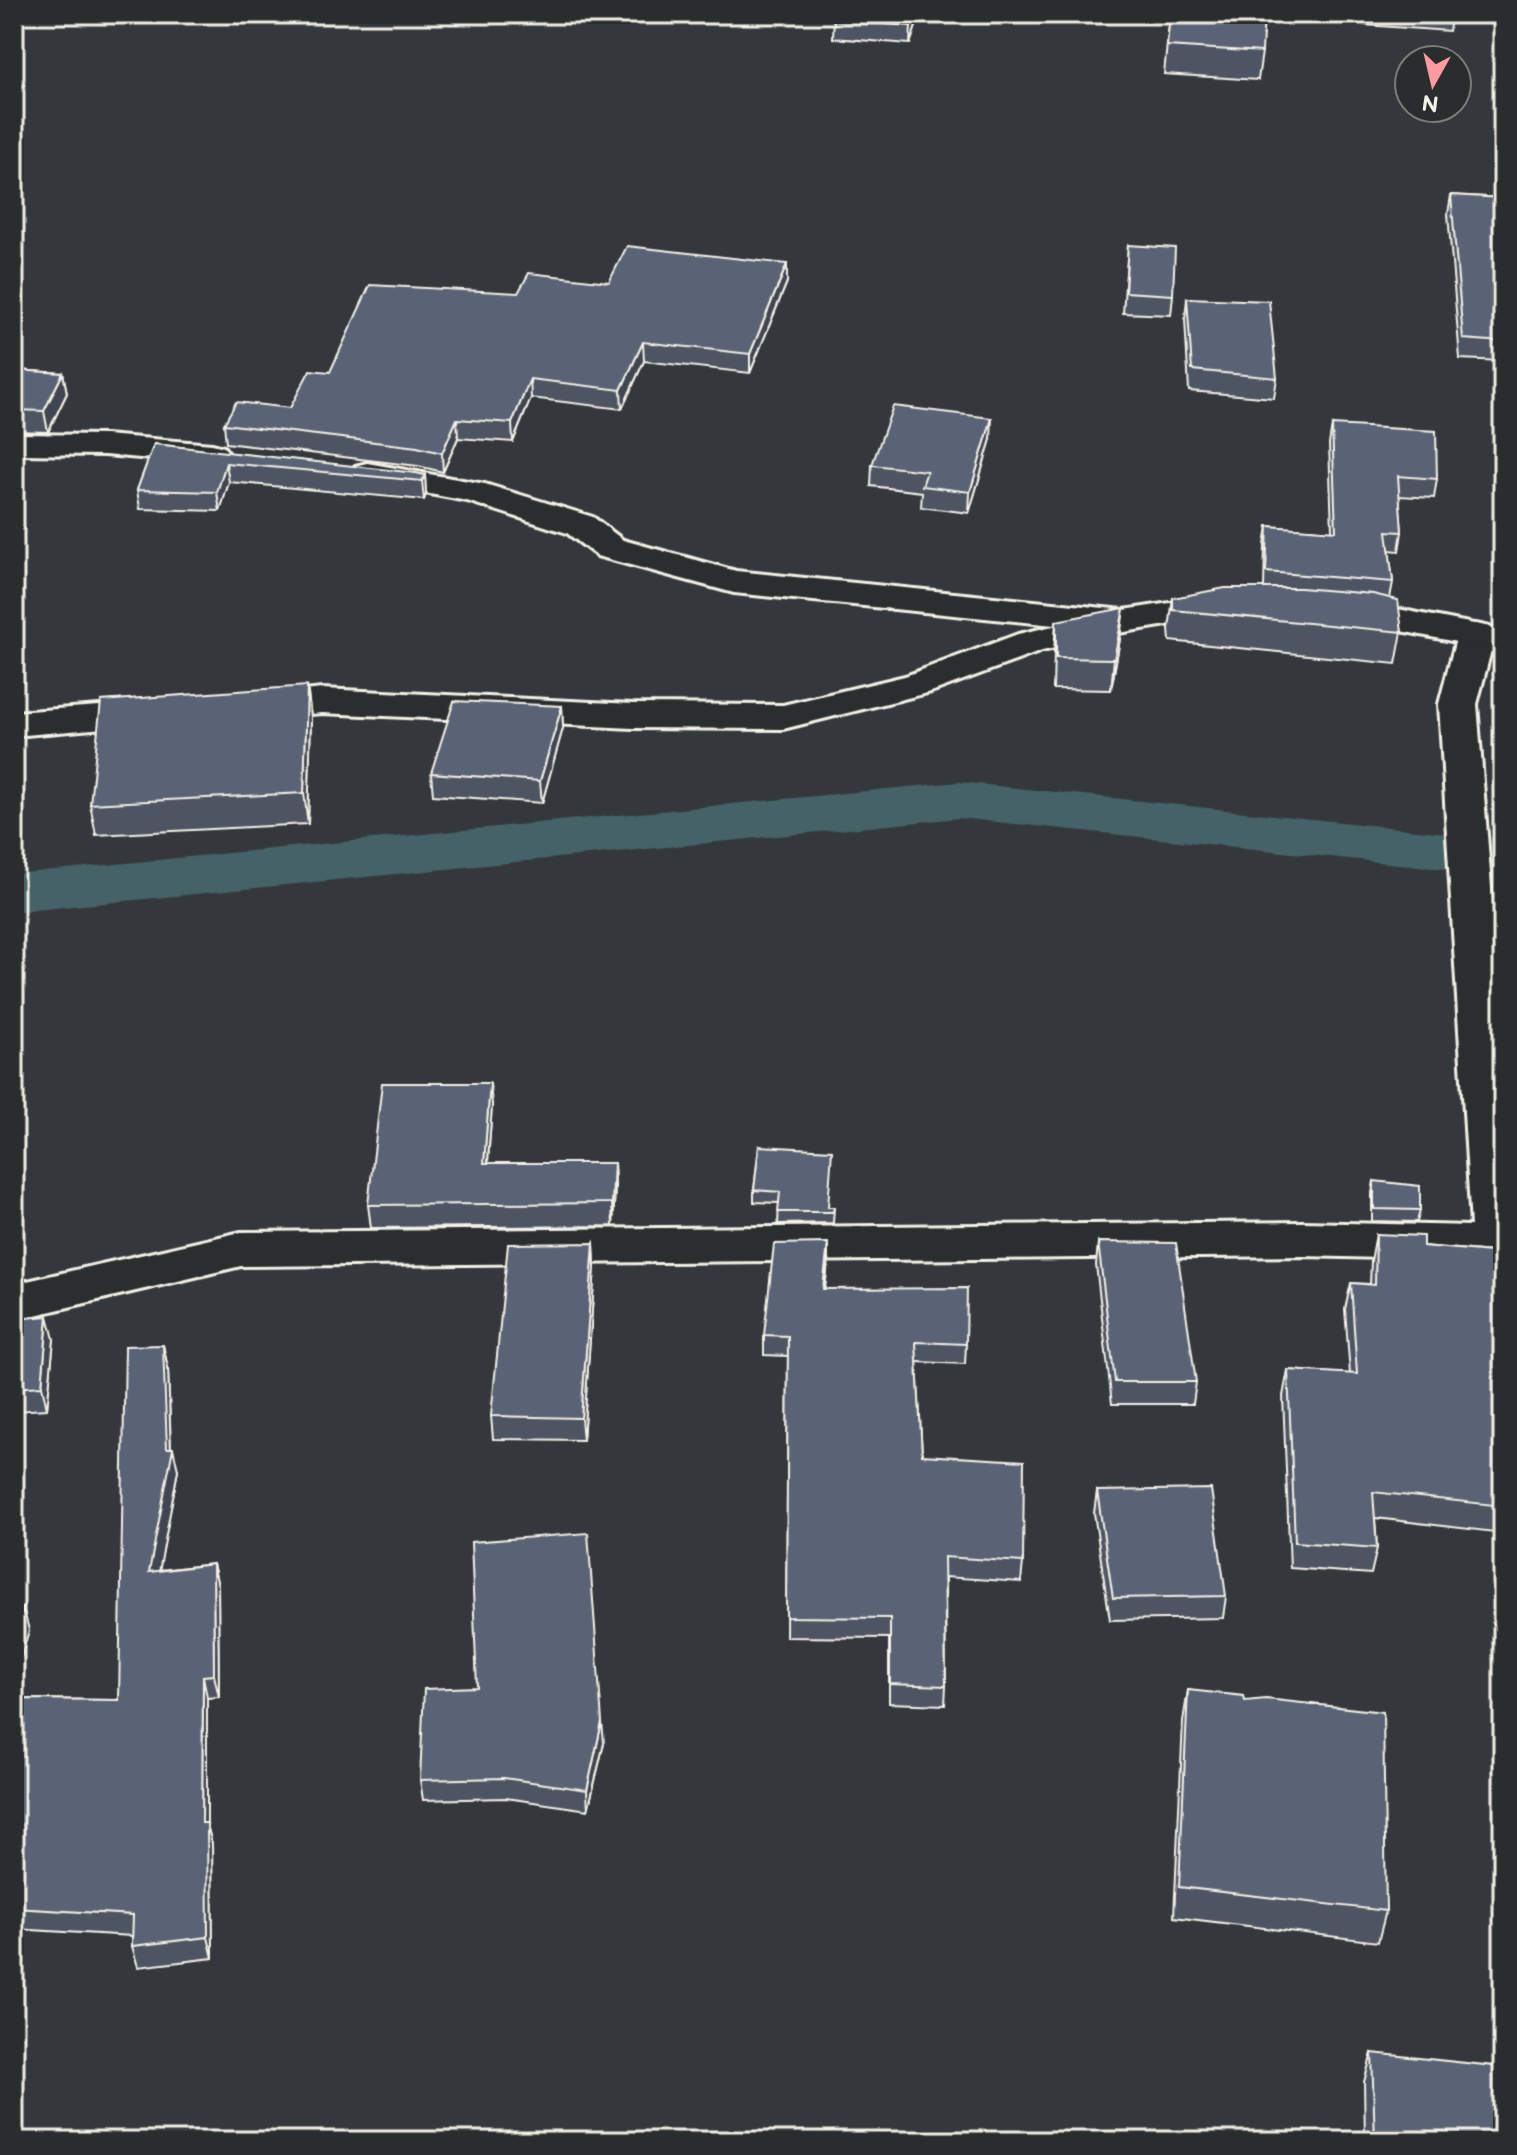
<svg xmlns="http://www.w3.org/2000/svg" width="1517" height="2155" font-family="'Balsamiq Sans',sans-serif">
  <style>
    .lines { fill: none; stroke-linecap: round; stroke-linejoin: round }
    .canal { fill: #456466; fill-rule: evenodd }
    .street-casing { stroke: #f4f1e8; stroke-width: 6 }
    .secondary-casing { stroke: #f4f1e8; stroke-width: 6 }
    .street { fill: #2a2d2e; fill-rule: evenodd }
    .secondary { fill: #2a2d2e; fill-rule: evenodd }
    .wall { fill: #4d5564; stroke: #f4f1e8; stroke-width: 2 }
    .shaded-wall { fill: #3f4551; stroke: #f4f1e8; stroke-width: 2 }
    .building { fill: #5a6374; stroke: #f4f1e8; stroke-width: 2 }
  </style>
  <rect width="100%" height="100%" fill="#34383c"/>
  <filter id="ink" filterUnits="userSpaceOnUse"><feTurbulence type="fractalNoise" baseFrequency=".0125" numOctaves="2"/><feDisplacementMap in="SourceGraphic" scale="16" xChannelSelector="R" yChannelSelector="G"/><feConvolveMatrix kernelMatrix="1 2 1 2 8 2 1 2 1" color-interpolation-filters="sRGB"/></filter>
  <g filter="url(#ink)">
    <g class="lines">
      <path class="canal" d="M 959,782 L 1503,839 L 1503,875 L 959,818 L 14,912 L 14,874 Z"/>
      <defs>
        <path id="street" d="M 14,434 L 105,435 L 212,444 L 224,447 L 229,454 L 224,461 L 212,464 L 105,455 L 14,454 Z
          M 367,463 L 485,484 L 593,517 L 623,540 L 736,571 L 1124,610 L 1137,613 L 1143,621 L 1137,629 L 1124,632 L 734,593 L 597,556 L 567,533 L 467,501 L 355,480 L 350,473 L 355,466 Z
          M 1476,624 L 1489,627 L 1495,635 L 1477,704 L 1503,1043 L 1503,1261 L 1303,1256 L 241,1266 L 14,1320 L 14,1284 L 241,1232 L 1303,1222 L 1471,1226 L 1439,704 L 1457,635 L 1463,627 Z"/>
        <path id="secondary" d="M 1229,594 L 1242,597 L 1247,605 L 1242,613 L 1124,632 L 1042,651 L 931,692 L 783,729 L 633,728 L 322,713 L 250,719 L 236,715 L 231,707 L 236,699 L 322,689 L 633,704 L 783,705 L 905,676 L 1018,634 L 1124,610 Z
          M 1342,598 L 1489,627 L 1503,632 L 1503,656 L 1467,644 L 1329,617 L 1324,609 L 1329,601 Z
          M 157,702 L 171,706 L 176,714 L 171,722 L 14,736 L 14,712 Z"/>
      </defs>
      <use href="#street" class="street-casing"/>
      <use href="#secondary" class="secondary-casing"/>
      <use href="#street" class="street"/>
      <use href="#secondary" class="secondary"/>
    </g>
    <path class="wall" d="M 834,14 L 920,14 L 910,44 L 833,38 Z
      M 1170,14 L 1262,52 L 1258,80 L 1164,74 Z
      M 1363,14 L 1452,14 L 1449,31 L 1365,25 Z
      M 1503,152 L 1503,361 L 1460,359 L 1448,214 L 1451,195 L 1503,198 L 1499,171 Z
      M 1128,245 L 1173,295 L 1171,315 L 1123,313 Z
      M 787,264 L 787,282 L 750,373 L 644,361 L 622,409 L 531,398 L 513,442 L 458,438 L 443,472 L 418,466 L 226,443 L 224,424 L 290,408 L 330,372 L 518,293 L 609,282 Z
      M 1187,298 L 1277,378 L 1274,398 L 1189,391 L 1185,319 Z
      M 14,370 L 63,373 L 67,393 L 48,432 L 14,431 Z
      M 1332,425 L 1437,479 L 1434,498 L 1399,496 L 1402,532 L 1399,551 L 1389,550 L 1393,582 L 1390,598 L 1402,632 L 1396,664 L 1170,641 L 1169,629 L 1173,598 L 1264,588 L 1265,545 L 1268,526 L 1332,531 L 1329,444 Z
      M 991,439 L 969,513 L 921,507 L 922,492 L 871,486 L 872,465 Z
      M 154,444 L 425,475 L 426,494 L 424,500 L 229,482 L 220,511 L 140,509 L 137,490 Z
      M 1056,621 L 1120,639 L 1111,690 L 1053,689 L 1054,652 Z
      M 307,686 L 311,717 L 308,824 L 96,835 L 90,804 Z
      M 562,706 L 563,728 L 542,803 L 433,795 L 431,773 Z
      M 492,1105 L 488,1163 L 614,1163 L 615,1186 L 613,1226 L 371,1228 L 368,1205 Z
      M 759,1146 L 829,1207 L 834,1207 L 833,1223 L 778,1224 L 779,1203 L 754,1202 L 754,1190 Z
      M 1374,1181 L 1420,1210 L 1417,1222 L 1372,1221 L 1372,1193 Z
      M 1376,1234 L 1423,1246 L 1503,1253 L 1503,1533 L 1375,1518 L 1377,1548 L 1371,1574 L 1290,1568 L 1283,1396 L 1288,1370 L 1350,1374 L 1345,1309 L 1351,1283 L 1370,1284 L 1371,1261 Z
      M 1098,1242 L 1196,1382 L 1193,1404 L 1112,1404 L 1096,1265 Z
      M 594,1243 L 595,1266 L 583,1440 L 493,1439 L 491,1416 Z
      M 828,1263 L 825,1289 L 966,1344 L 965,1364 L 917,1362 L 922,1455 L 1023,1562 L 1021,1582 L 945,1577 L 946,1686 L 945,1705 L 889,1703 L 889,1638 L 786,1637 L 788,1356 L 764,1355 L 764,1335 Z
      M 14,1319 L 54,1339 L 47,1409 L 14,1411 Z
      M 163,1345 L 168,1368 L 171,1448 L 178,1470 L 159,1570 L 213,1564 L 218,1586 L 219,1697 L 207,1698 L 207,1825 L 212,1844 L 213,1958 L 138,1967 L 132,1946 L 132,1936 L 14,1929 L 14,1699 L 119,1700 Z
      M 1097,1491 L 1226,1596 L 1223,1618 L 1110,1620 L 1094,1513 Z
      M 1188,1690 L 1245,1701 L 1386,1911 L 1378,1942 L 1174,1917 L 1183,1721 Z
      M 604,1743 L 588,1810 L 506,1798 L 423,1800 L 420,1780 Z
      M 1372,2053 L 1503,2141 L 1365,2141 L 1364,2082 Z"/>
    <path class="shaded-wall" d="M 915,14 L 920,14 L 910,44 L 911,26 Z
      M 787,264 L 787,282 L 750,373 L 750,354 Z
      M 643,342 L 644,361 L 622,409 L 621,390 Z
      M 63,373 L 67,393 L 48,432 L 44,411 Z
      M 530,379 L 531,398 L 513,442 L 512,423 Z
      M 992,418 L 991,439 L 969,513 L 970,492 Z
      M 457,419 L 458,438 L 443,472 L 442,453 Z
      M 226,463 L 229,482 L 220,511 L 217,492 Z
      M 425,475 L 426,494 L 424,500 L 422,481 Z
      M 1124,608 L 1120,639 L 1111,690 L 1114,659 Z
      M 307,686 L 311,717 L 308,824 L 304,793 Z
      M 562,706 L 563,728 L 542,803 L 540,781 Z
      M 490,1083 L 492,1105 L 486,1186 L 484,1163 Z
      M 614,1163 L 615,1186 L 613,1226 L 612,1203 Z
      M 594,1243 L 595,1266 L 583,1440 L 581,1418 Z
      M 828,1243 L 828,1263 L 822,1309 L 823,1289 Z
      M 48,1316 L 54,1339 L 47,1409 L 42,1386 Z
      M 163,1345 L 168,1368 L 171,1456 L 173,1448 L 178,1470 L 155,1594 L 149,1572 Z
      M 213,1564 L 218,1586 L 219,1697 L 214,1675 Z
      M 23,1608 L 29,1630 L 14,1683 L 14,1639 Z
      M 203,1676 L 207,1698 L 207,1825 L 212,1844 L 213,1958 L 208,1937 L 202,1823 Z
      M 602,1722 L 604,1743 L 588,1810 L 587,1790 Z"/>
    <path class="building" d="M 835,14 L 915,14 L 911,26 L 833,20 Z
      M 1170,14 L 1264,14 L 1262,52 L 1167,46 Z
      M 1451,195 L 1503,198 L 1503,342 L 1463,339 Z
      M 1128,245 L 1175,248 L 1173,295 L 1125,292 Z
      M 627,246 L 787,264 L 750,354 L 643,342 L 621,390 L 530,379 L 512,423 L 457,419 L 442,453 L 417,447 L 224,424 L 236,402 L 290,408 L 310,370 L 330,372 L 370,285 L 518,293 L 529,273 L 609,282 Z
      M 1187,298 L 1269,301 L 1277,378 L 1192,370 Z
      M 14,370 L 63,373 L 44,411 L 14,410 Z
      M 893,406 L 992,418 L 970,492 L 922,486 L 927,471 L 872,465 Z
      M 1332,425 L 1436,431 L 1437,479 L 1398,476 L 1402,532 L 1387,531 L 1393,582 L 1266,572 L 1268,526 L 1336,531 Z
      M 154,444 L 416,473 L 425,475 L 422,481 L 226,463 L 217,492 L 137,490 Z
      M 1225,588 L 1300,588 L 1373,594 L 1398,600 L 1402,632 L 1173,610 L 1173,598 Z
      M 1124,608 L 1114,659 L 1056,658 L 1056,621 Z
      M 307,686 L 304,793 L 90,804 L 101,701 Z
      M 454,701 L 562,706 L 540,781 L 431,773 Z
      M 382,1083 L 490,1083 L 484,1163 L 614,1163 L 612,1203 L 368,1205 Z
      M 759,1146 L 832,1150 L 828,1207 L 834,1207 L 833,1212 L 778,1212 L 780,1192 L 754,1190 Z
      M 1374,1181 L 1420,1186 L 1420,1210 L 1374,1209 Z
      M 1376,1234 L 1423,1236 L 1423,1246 L 1503,1253 L 1503,1506 L 1373,1492 L 1377,1548 L 1295,1542 L 1288,1370 L 1357,1374 L 1351,1283 L 1375,1285 Z
      M 1098,1242 L 1176,1243 L 1196,1382 L 1115,1382 Z
      M 594,1243 L 581,1418 L 491,1416 L 508,1244 Z
      M 828,1243 L 823,1289 L 967,1288 L 966,1344 L 916,1342 L 922,1455 L 1024,1461 L 1023,1562 L 944,1557 L 946,1686 L 890,1684 L 890,1618 L 786,1617 L 788,1336 L 764,1335 L 774,1244 Z
      M 48,1316 L 42,1386 L 14,1388 L 14,1319 Z
      M 163,1345 L 167,1448 L 173,1448 L 149,1572 L 213,1564 L 214,1675 L 203,1676 L 202,1823 L 207,1823 L 208,1937 L 132,1946 L 133,1915 L 14,1908 L 14,1699 L 119,1700 L 125,1346 Z
      M 1211,1489 L 1226,1596 L 1113,1598 L 1097,1491 Z
      M 588,1533 L 602,1722 L 587,1790 L 504,1778 L 420,1780 L 424,1689 L 477,1687 L 471,1542 Z
      M 14,1607 L 23,1608 L 14,1639 Z
      M 1188,1690 L 1244,1696 L 1245,1701 L 1266,1699 L 1383,1712 L 1386,1911 L 1179,1887 Z
      M 1372,2053 L 1503,2067 L 1503,2141 L 1375,2141 Z"/>
  </g>
  <rect width="1517" height="2155" fill="none" stroke="#2a2d2e" stroke-width="48"/>
  <rect x="24" y="24" width="1469" height="2107" fill="none" stroke="#f4f1e8" stroke-width="3" filter="url(#ink)"/>
  <g transform="translate(1433 84) rotate(188)"><circle r="38" fill="#2a2d2e" stroke="#7b7b78" stroke-width="2"/>
  <path d="M0-6L14 30L0 20L-14 30Z" fill="#ff9aa2"/>
  <text y="-12" font-size="22" font-weight="bold" text-anchor="middle" fill="#f4f1e8">N</text>
  </g>
</svg>
